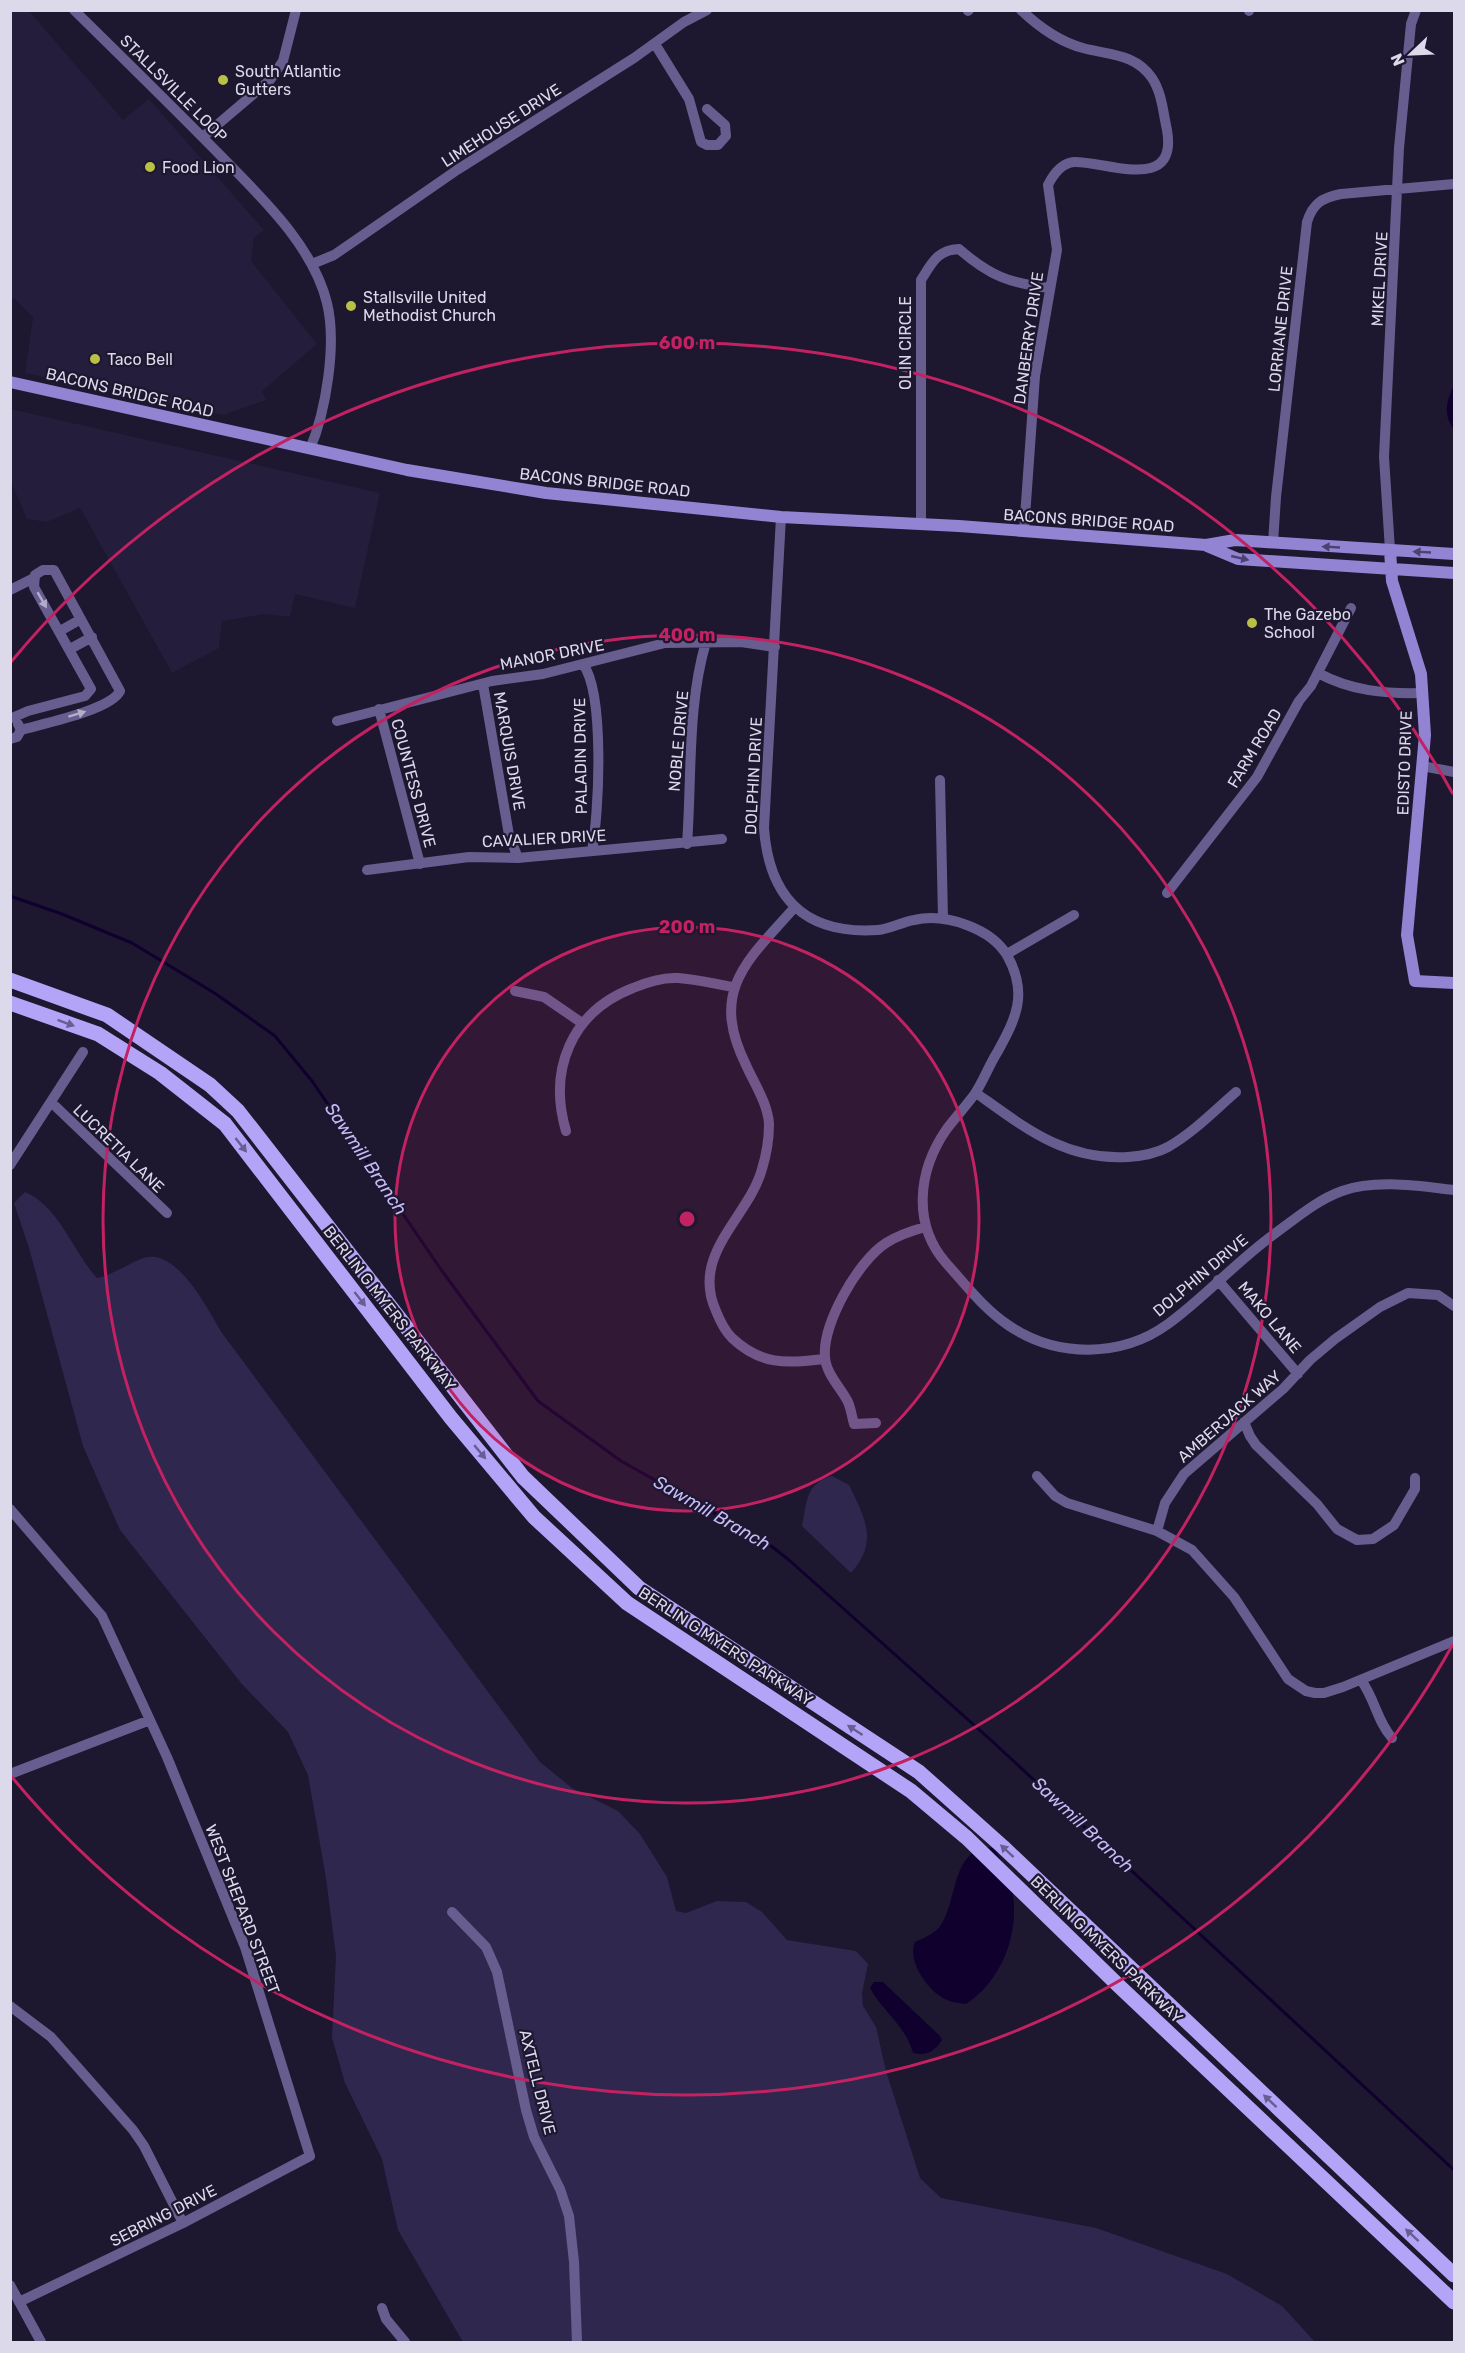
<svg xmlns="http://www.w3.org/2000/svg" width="1465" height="2353" font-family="Rubik,sans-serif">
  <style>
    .built { fill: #241d3c }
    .green { fill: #30274f }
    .water { fill: #10002e }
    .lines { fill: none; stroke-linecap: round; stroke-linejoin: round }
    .stream { stroke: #10002e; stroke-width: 3 }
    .street { stroke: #675e8f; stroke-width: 10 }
    .secondary { stroke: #9383d3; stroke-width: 12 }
    .primary { stroke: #b4a4f7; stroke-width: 15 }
    .oneway { fill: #4c4271 }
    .oneway2 { fill: #b2aeca }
    .oneway3 { fill: #685e93 }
    .ring { fill: none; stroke: #c32262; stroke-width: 3 }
    .poi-dot { fill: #b9c046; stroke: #1d172f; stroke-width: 2 }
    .labels { text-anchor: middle; stroke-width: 4.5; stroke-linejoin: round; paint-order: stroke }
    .poi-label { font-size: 16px; fill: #dbd9ea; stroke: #1d172f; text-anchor: start }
    .street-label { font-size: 16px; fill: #dbd9ea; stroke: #1d172f }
    .water-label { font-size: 18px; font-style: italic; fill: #c6bbf9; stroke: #1d172f }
    .centre { fill: #c32262; stroke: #1d172f; stroke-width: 3 }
    .ring-label { font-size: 18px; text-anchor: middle; font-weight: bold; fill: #c32262; stroke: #1d172f; stroke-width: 4.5; stroke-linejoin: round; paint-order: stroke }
  </style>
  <rect width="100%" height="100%" fill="#1d172f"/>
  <path class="built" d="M 10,11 L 29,11 L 123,120 L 149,99 L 264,230 L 254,238 L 251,261 L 317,344 L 262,391 L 266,400 L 224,415 L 25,373 L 33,317 L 15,299 L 10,299 Z
    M 11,409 L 380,493 L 355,608 L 295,594 L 290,617 L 265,614 L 222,621 L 219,648 L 172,673 L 80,508 L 47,522 L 27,519 L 11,482 Z"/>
  <path class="green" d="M 25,1192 C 59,1206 73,1252 97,1278 C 114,1275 135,1259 148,1257 C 180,1253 208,1310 222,1333 L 540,1762 L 572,1788 L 618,1811 L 640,1834 L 667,1877 L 676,1911 L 686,1913 L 717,1901 L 746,1902 L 762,1912 L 787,1940 L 856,1951 L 868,1964 L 862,1993 L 863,2006 L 876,2027 L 886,2071 L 920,2178 L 941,2198 L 1096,2228 L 1227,2274 L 1282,2306 L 1315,2342 L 463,2342 L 398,2230 L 382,2159 L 345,2083 L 332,2038 L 336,1956 L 326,1878 L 308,1775 L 288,1732 L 241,1683 L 120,1530 L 83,1446 L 29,1248 L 14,1203 Z
    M 832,1476 L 849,1485 C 865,1518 879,1542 851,1573 L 802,1526 C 807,1502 805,1484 832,1476 Z"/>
  <path class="water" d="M 1454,385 L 1454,430 C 1443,414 1446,402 1454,385 Z
    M 985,1847 L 993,1848 C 1031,1895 1015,1972 966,2004 C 959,2003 949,2002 943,1998 C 926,1988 907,1960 915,1942 C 924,1938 937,1933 942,1923 C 957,1899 952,1855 985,1847 Z
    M 874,1982 L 883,1982 L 940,2036 L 942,2040 C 934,2052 927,2056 913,2053 C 906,2026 883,2012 870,1988 Z"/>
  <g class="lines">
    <path class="stream" d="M 10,896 L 62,914 L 132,943 L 216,994 L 275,1036 L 312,1081 L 442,1271 L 538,1401 L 621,1461 L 766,1542 L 789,1560 L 993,1742 L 1454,2170"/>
    <path class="street" d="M 74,10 C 124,59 173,107 222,157 C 262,198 313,246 327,303 C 337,344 326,411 310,449
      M 1021,10 C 1039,27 1060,42 1083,48 C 1108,55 1135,53 1152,78 C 1162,93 1163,112 1167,130 C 1178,194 1106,161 1074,162 C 1062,163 1053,175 1048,185 L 1057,250 L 1035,376 L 1024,531
      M 1249,10 L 1249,11
      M 968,11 L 969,10
      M 655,44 L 689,99 L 701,142 L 707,145 L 718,145 L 726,136 L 725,125 L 707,109
      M 204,136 L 270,80 L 283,61 L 296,10
      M 312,264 L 334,255 L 457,170 L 634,58 L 684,22 L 707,10
      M 781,517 L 764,828 C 769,898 805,935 878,930 C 890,929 902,922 914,920 C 945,913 992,928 1008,957 C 1028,994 1016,1018 998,1051 C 989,1065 983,1082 974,1095 C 965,1107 955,1118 946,1130 C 918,1171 912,1224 946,1263 C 966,1285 983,1308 1008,1325 C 1056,1358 1121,1358 1168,1324 C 1205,1297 1236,1262 1273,1235 C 1295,1219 1317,1200 1342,1191 C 1376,1179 1419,1186 1454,1190
      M 921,524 L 921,280 C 932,263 937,250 959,249 C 990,276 1009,283 1049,288
      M 1273,543 L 1276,497 L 1307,222 C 1313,203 1322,198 1341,194 L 1454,184
      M 1390,550 L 1384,457 L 1399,148 L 1411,24 L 1416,10
      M 10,590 L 32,579
      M 60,631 L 81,619
      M 70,649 L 92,637
      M 583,664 C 605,694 599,813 592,851
      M 1318,673 C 1351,691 1386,694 1422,693
      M 483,684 L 509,835 L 518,858
      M 379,709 L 420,864
      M 12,718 L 28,711 L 85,696 L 91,689 L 34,587 L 35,575 L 43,570 L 54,570 L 120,691 C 111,710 41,724 21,730
      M 337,721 L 492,681 L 543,674 L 665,643 L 741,642 L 775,647
      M 10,739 L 17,737 L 21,730 L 18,724
      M 1422,766 L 1454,772
      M 940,780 L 943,918
      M 687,844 C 692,777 687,706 706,642
      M 367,870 L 469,857 L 518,858 L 722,839
      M 1167,893 L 1257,777 L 1299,701 L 1311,686 L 1351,608
      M 795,907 C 747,961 709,990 746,1065 C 754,1083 768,1104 769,1124 C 769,1137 766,1156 762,1169 C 749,1217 690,1254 716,1311 C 720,1321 724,1330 732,1338 C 762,1366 786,1363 825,1359
      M 1007,954 L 1074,915
      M 515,991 L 544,997 L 582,1023
      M 976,1093 C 1024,1127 1065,1161 1128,1157 C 1143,1156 1155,1154 1168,1147 C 1193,1133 1215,1110 1236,1092
      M 52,1103 L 167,1213
      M 566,1131 C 548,1070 571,1012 633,988 C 647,982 662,977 678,978 C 696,979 715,984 732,987
      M 10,1165 L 83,1052
      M 1218,1280 L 1298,1374
      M 1244,1422 L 1250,1436 L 1256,1445 L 1317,1504 L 1337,1529 L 1357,1540 L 1373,1539 L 1394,1525 L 1415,1489 L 1415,1478
      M 876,1423 L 854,1424 C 852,1417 851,1409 848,1402 C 841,1388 826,1374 825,1357 C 822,1324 858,1261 886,1243 C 898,1235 911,1231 925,1227
      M 1037,1476 L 1055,1496 L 1067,1503 L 1157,1531 L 1192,1550 L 1234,1597 L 1288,1679 L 1306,1691 L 1315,1693 L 1324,1693 L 1343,1687 L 1454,1641
      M 10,1509 L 102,1616 L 167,1757 L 245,1947 L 310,2156 L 183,2223 L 19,2302
      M 1157,1531 L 1165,1503 L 1184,1474 L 1283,1389 L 1310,1360 L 1335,1339 L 1380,1307 L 1408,1293 L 1438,1295 L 1454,1306
      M 1361,1680 C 1375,1699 1377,1721 1392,1738
      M 10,1774 L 150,1720
      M 452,1912 L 486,1947 L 497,1972 L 526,2110 L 534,2137 L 560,2189 L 569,2216 L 574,2262 L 577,2342
      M 10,2006 L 51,2037 L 133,2130 L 144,2146 L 183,2223
      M 10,2285 L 41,2342
      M 382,2308 L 386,2319 L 405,2342"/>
    <path class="secondary" d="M 10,382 L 407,470 L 546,493 L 781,517 L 959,526 L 1206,545 L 1235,540 L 1454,554
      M 1207,546 L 1238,559 L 1454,573
      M 1390,550 L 1392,581 L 1421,674 L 1425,735 L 1407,935 L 1415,981 L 1454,983"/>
    <path class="primary" d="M 10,980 L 107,1015 L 210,1085 L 238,1111 L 523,1477 L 639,1588 L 919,1772 L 1003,1847 L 1454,2275
      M 10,1003 L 98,1034 L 160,1073 L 225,1124 L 451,1418 L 534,1517 L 627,1603 L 911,1791 L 967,1838 L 1119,1986 L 1454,2302"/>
  </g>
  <defs><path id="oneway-solid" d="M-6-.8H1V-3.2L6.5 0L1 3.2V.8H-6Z" transform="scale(1.5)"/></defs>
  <g class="oneway">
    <use href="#oneway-solid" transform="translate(1331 547) rotate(-177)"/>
    <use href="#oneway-solid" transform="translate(1422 552) rotate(-177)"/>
    <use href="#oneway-solid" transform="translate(1240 558) rotate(13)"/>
  </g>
  <g class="oneway2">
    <use href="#oneway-solid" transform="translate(42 600) rotate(60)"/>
    <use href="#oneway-solid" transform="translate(77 714) rotate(-17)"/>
  </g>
  <g class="oneway3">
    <use href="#oneway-solid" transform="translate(66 1023) rotate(20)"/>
    <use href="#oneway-solid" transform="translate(241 1145) rotate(52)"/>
    <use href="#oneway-solid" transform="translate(360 1299) rotate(52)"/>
    <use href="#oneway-solid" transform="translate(480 1452) rotate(50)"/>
    <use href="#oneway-solid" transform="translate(855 1730) rotate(-147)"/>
    <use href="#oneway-solid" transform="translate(1007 1851) rotate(-137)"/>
    <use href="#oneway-solid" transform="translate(1270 2101) rotate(-137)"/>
    <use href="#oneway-solid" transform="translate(1412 2235) rotate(-137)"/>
  </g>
  <circle cx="687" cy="1219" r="292" fill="#c32262" fill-opacity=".12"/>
  <g class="ring">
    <circle cx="687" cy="1219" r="292"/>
    <circle cx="687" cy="1219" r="584"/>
    <path d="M1453 1644A876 876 0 0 1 11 1776M11 662A876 876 0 0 1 1453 794"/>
  </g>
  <g class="poi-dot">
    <circle cx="223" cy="80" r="6"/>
    <circle cx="150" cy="167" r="6"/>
    <circle cx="351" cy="306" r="6"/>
    <circle cx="95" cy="359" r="6"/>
    <circle cx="1252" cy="623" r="6"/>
  </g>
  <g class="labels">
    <g class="poi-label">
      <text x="235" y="77">South Atlantic<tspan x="235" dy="18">Gutters</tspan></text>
      <text x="162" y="173">Food Lion</text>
      <text x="363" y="303">Stallsville United<tspan x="363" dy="18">Methodist Church</tspan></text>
      <text x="107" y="365">Taco Bell</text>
      <text x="1264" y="620">The Gazebo<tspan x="1264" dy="18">School</tspan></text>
    </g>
    <g class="street-label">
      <text transform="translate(174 88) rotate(45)" y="6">STALLSVILLE LOOP</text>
      <text transform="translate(501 125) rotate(-33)" y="6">LIMEHOUSE DRIVE</text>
      <text transform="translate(1379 279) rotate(-87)" y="6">MIKEL DRIVE</text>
      <text transform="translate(1280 329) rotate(-84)" y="6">LORRIANE DRIVE</text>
      <text transform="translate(1028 338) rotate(-82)" y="6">DANBERRY DRIVE</text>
      <text transform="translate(905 343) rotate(-90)" y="6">OLIN CIRCLE</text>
      <text transform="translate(130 392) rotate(13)" y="6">BACONS BRIDGE ROAD</text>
      <text transform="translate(605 482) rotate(6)" y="6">BACONS BRIDGE ROAD</text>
      <text transform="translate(1089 520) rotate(4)" y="6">BACONS BRIDGE ROAD</text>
      <text transform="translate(552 654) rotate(-11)" y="6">MANOR DRIVE</text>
      <text transform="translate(678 741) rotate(-85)" y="6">NOBLE DRIVE</text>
      <text transform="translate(1254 748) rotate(-59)" y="6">FARM ROAD</text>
      <text transform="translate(510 751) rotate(80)" y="6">MARQUIS DRIVE</text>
      <text transform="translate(580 756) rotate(-91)" y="6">PALADIN DRIVE</text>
      <text transform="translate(1404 763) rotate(-88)" y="6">EDISTO DRIVE</text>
      <text transform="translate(753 776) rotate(-87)" y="6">DOLPHIN DRIVE</text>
      <text transform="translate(414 783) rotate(75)" y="6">COUNTESS DRIVE</text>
      <text transform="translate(544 838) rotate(-3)" y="6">CAVALIER DRIVE</text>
      <text transform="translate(119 1148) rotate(44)" y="6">LUCRETIA LANE</text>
      <text transform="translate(1200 1275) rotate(-40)" y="6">DOLPHIN DRIVE</text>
      <text transform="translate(390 1308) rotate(52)" y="6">BERLIN G MYERS PARKWAY</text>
      <text transform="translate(1270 1317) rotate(50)" y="6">MAKO LANE</text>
      <text transform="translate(1229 1416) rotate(-41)" y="6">AMBERJACK WAY</text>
      <text transform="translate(726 1646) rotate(33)" y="6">BERLIN G MYERS PARKWAY</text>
      <text transform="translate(243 1909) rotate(69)" y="6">WEST SHEPARD STREET</text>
      <text transform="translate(1107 1949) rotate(44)" y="6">BERLIN G MYERS PARKWAY</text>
      <text transform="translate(538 2082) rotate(76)" y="6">AXTELL DRIVE</text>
      <text transform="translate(163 2215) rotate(-27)" y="6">SEBRING DRIVE</text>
    </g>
    <g class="water-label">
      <text transform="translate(366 1159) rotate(56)" y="6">Sawmill Branch</text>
      <text transform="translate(712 1513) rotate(30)" y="6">Sawmill Branch</text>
      <text transform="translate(1083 1825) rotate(43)" y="6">Sawmill Branch</text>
    </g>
  </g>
  <circle cx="687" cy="1219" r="9" class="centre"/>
  <g class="ring-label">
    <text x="687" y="349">600 m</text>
    <text x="687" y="641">400 m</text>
    <text x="687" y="933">200 m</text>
  </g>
  <rect width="1465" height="2353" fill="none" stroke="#dbd9ea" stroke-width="24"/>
  <g transform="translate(1411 54) rotate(247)" stroke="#1d172f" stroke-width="4.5" paint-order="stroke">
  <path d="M0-4.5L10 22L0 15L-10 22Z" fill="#dbd9ea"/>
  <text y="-9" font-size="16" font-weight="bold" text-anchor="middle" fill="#dbd9ea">N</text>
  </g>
</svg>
